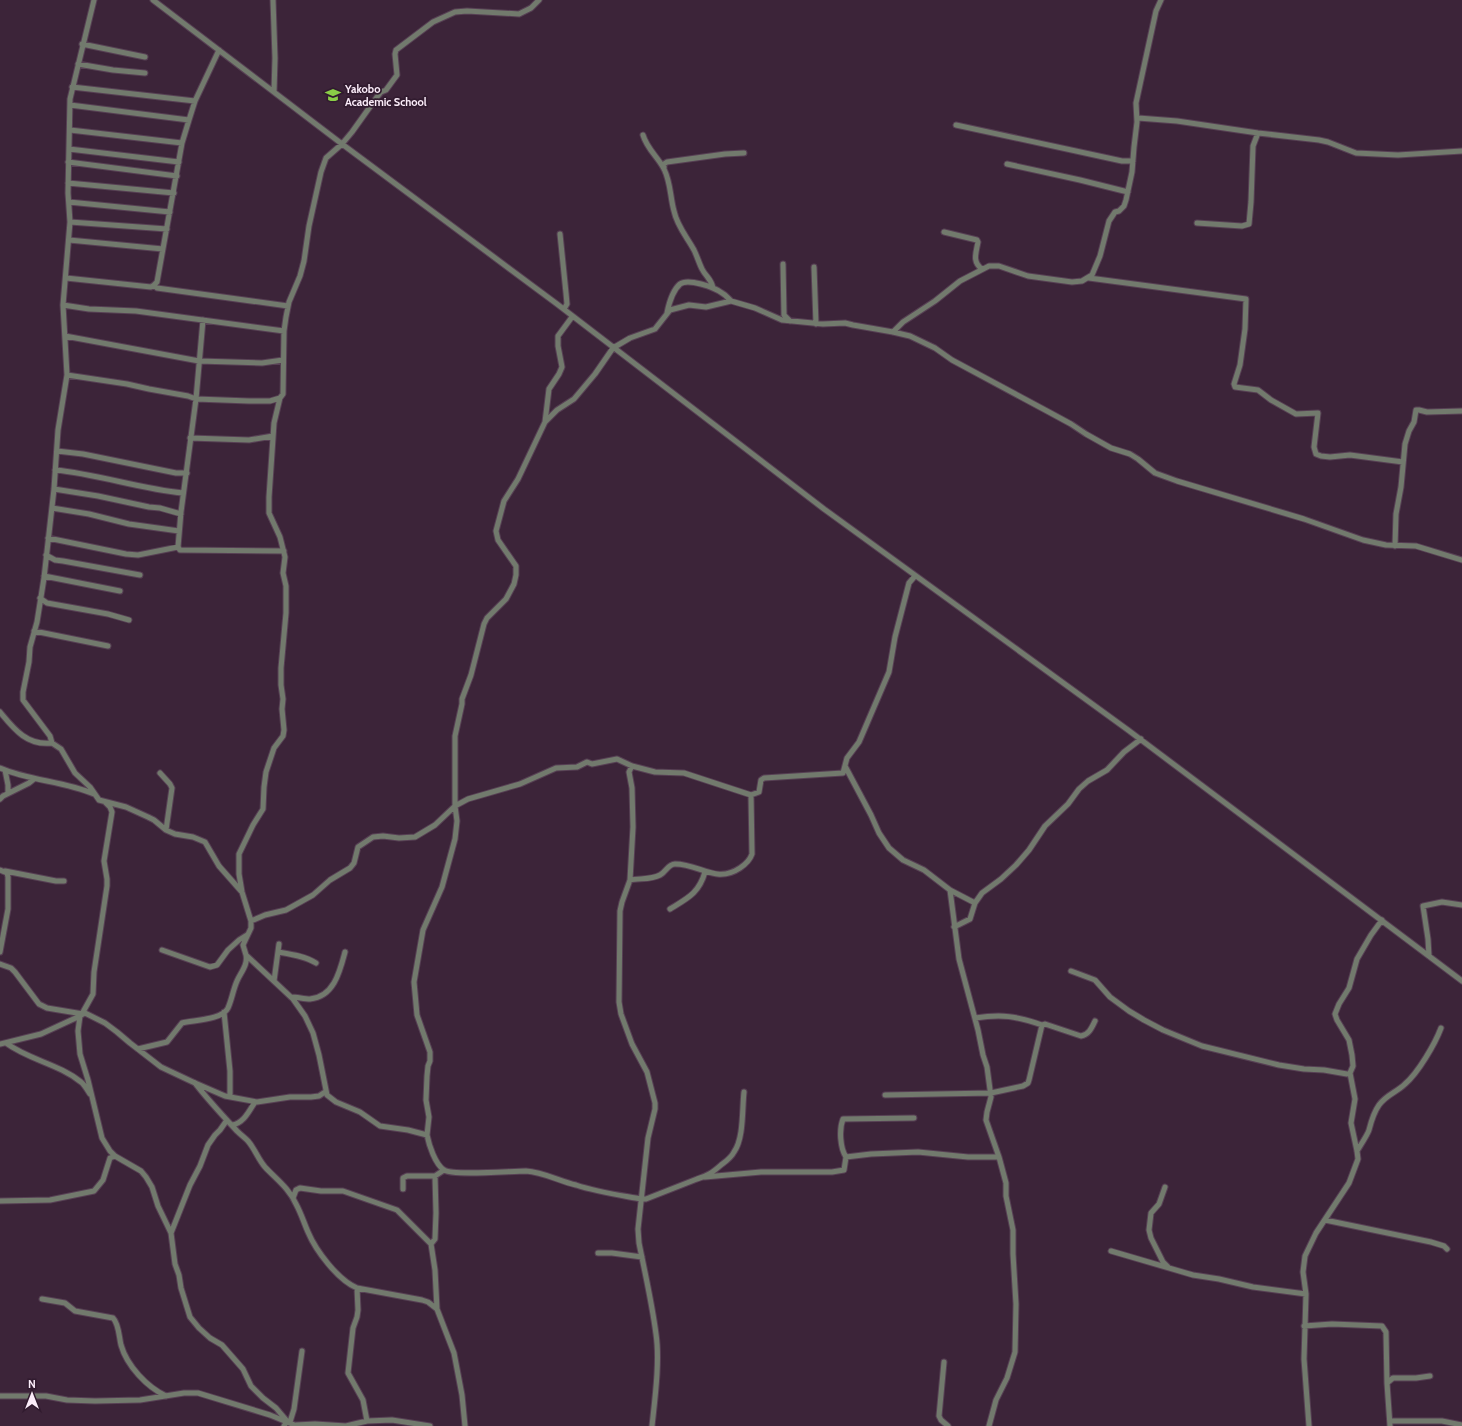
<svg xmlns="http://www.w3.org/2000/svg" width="1462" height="1426" font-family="Cabin,sans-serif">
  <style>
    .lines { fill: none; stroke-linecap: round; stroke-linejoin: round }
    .minor-casing { stroke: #574054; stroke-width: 7 }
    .minor { stroke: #727a6d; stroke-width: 5 }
    .labels { text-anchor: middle; stroke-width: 3.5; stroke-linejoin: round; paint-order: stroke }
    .poi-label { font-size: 11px; font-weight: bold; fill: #fbecf9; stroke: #311b2f; text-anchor: start }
  </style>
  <rect width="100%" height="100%" fill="#3c2439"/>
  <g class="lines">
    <defs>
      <path id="minor" d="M 94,0 L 70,99 L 68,193 L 70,222 L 63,305 L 67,375 L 58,430 L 54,489 L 44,578 L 37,622 L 30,647 L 29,662 L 23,692 L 23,700 L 50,736 L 52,743 L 61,749 L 75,773 L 90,787 L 99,800 L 126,807 L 148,817 L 154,820 L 166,830 L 175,834 L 193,837 L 205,842 L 219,866 L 241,891
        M 153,0 L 342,144 L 557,304 L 824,509 L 1128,730 L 1462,981
        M 273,0 L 275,58 L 274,92
        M 539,0 L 531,8 L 519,14 L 467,11 L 455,12 L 433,22 L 396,50 L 395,54 L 397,75 L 386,90 L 381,92 L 377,97 L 352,132 L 342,144 L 326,158 L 321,172 L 309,226 L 304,261 L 300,276 L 289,302 L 286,317 L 284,331 L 283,394 L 280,398 L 274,423 L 269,497 L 269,513 L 280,537 L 285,557 L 283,573 L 286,586 L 286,613 L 281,668 L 281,685 L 283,699 L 282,709 L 284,730 L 283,736 L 274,748 L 266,772 L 264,787 L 263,809 L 253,825 L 239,854 L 239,874 L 242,892 L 251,921 L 251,928 L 243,945 L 246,955 L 293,999 L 305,1016 L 313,1033 L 319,1055 L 327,1095 L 336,1102 L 360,1112 L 380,1126 L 408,1130 L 427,1135 C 429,1145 435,1164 444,1170 C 453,1176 511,1171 526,1171 C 543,1172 559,1181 576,1185 C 597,1192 619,1195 641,1199 L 646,1199 L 697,1179 C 707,1176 712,1173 721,1165 C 725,1162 731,1158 734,1152 C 744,1138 742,1109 744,1092
        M 82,44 L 145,57
        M 78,64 L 113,70 L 145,73
        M 72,87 L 195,101
        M 70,105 L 189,120
        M 1138,118 L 1177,121 L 1258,133 L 1319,140 L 1328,142 L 1356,153 L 1398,155 L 1462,151
        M 956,125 L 1122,161 L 1133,161
        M 70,130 L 182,143
        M 643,135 C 647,149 658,157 664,169 C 671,183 670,197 674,211 C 677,226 687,237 694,250 C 697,256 699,263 702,269 C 706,277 711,278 713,288
        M 69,149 L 179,162
        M 68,162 L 177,176
        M 1007,164 L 1080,180 L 1128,192
        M 664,169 L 664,164 L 667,162 L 725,154 L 744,153
        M 68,183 L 174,193
        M 69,202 L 170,212
        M 70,222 L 167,229
        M 1197,223 L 1242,226 L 1249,224 L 1251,202 L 1253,146 L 1258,133
        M 944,232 L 977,240 L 978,242 C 976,253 972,262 982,269
        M 560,234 L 566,293 L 567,304 L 564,309
        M 69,240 L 163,249
        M 783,264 L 784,315 L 790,321
        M 814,267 L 816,324
        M 66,278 L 151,287 L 154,285 L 157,282 L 182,143 L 189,120 L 195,101 L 219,50
        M 1089,278 L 1246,299 L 1245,329 L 1240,365 L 1234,384 L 1235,387 L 1258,390 L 1271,400 L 1296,414 L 1318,413 L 1314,447 L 1316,454 L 1321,456 L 1330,457 L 1350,455 L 1403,462
        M 154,285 L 157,288 L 288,306
        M 63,305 L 89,309 L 136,311 L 284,331
        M 667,313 C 669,303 672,291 680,284 C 688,278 714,287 722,293 C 726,295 728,298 731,301
        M 893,332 L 903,322 L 935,301 L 960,281 L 989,266 L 999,266 L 1028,276 L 1072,282 L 1082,281 L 1092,275 L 1100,256 L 1109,221 L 1115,212 L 1119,211 L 1124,206 L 1126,200 L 1132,172 L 1134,147 L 1137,122 L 1136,103 L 1156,11 L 1161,0
        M 65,336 L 199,361 L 262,363 L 283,360
        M 67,375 L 127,384 L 149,389 L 188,396 L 196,399 L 249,401 L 270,401 L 280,398
        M 545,422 L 549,389 L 559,374 L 562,367 L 558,346 L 558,336 L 572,317
        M 190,438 L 249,440 L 273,436
        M 57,451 L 83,454 L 176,473 L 187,473
        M 55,470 C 98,474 140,489 183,493
        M 54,489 L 98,496 L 149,507 L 160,508 L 181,514
        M 52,508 L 89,514 L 129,524 L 179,531
        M 48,538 L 126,554 L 138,555 L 178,547 L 180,550 L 284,551
        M 1395,546 L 1396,514 L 1401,487 L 1405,444 L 1409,431 L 1414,422 L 1416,410 L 1419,410 L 1427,412 L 1462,411
        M 178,547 L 181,512 L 196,399 L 203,320
        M 46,555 L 55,560 L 63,561 L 140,575
        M 44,576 L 120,591
        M 40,598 L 47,603 L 108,614 L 129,620
        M 34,631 L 108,646
        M 0,712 C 14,729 27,746 52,743
        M 632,766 L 629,772 L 632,788 L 633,827 L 630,880 L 622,902 L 620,911 L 619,1002 L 621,1014 L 632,1044 L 647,1072 L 655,1103 L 655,1109 L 648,1138 L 638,1229 L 639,1243 C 645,1273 652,1303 656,1334 C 660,1361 655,1398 652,1426
        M 845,766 L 871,815 L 879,833 L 889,848 L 903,860 L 924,870 L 950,890 L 975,903
        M 0,768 C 30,781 64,781 94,794
        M 5,770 L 8,785 L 8,793
        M 160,773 L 170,784 L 172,788 L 166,830
        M 0,799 L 3,796 L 29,783 L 34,779
        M 105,802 L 110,807 L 112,812 L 104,861 L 107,879 L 107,886 L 94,972 L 93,994 L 83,1012 L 83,1014 L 80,1016 L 78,1031 L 80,1054 L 88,1080 L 102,1138 L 110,1151 L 115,1156 L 141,1171 L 146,1177 L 152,1187 L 158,1206 L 171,1233 L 175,1264 L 179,1275 L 181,1288 L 190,1317 L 199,1328 L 210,1338 L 222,1345 L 243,1369 L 251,1386 L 263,1398 L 276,1408 L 287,1421 L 284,1426
        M 0,870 L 7,873 L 8,877 L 8,909 L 0,952
        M 5,871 L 56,881 L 64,881
        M 630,880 C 640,878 651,880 660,875 C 666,872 668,864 675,864 C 700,864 716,884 740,868 C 746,864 750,860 752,854 L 751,795
        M 950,890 L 959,959 L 978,1030 L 983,1055 L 987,1067 L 991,1097 L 987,1112 L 986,1120 L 999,1157 L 1006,1183 L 1006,1196 L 1013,1230 L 1013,1254 L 1016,1304 L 1015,1352 L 1007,1378 L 996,1400 L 989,1426
        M 670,909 C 688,898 699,893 705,872
        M 251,921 L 265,915 L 286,910 L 313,895 L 330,880 L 350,868 L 354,863 L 358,847 L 373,837 L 383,836 L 399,838 L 415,837 L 435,825 L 455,806 L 468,799 L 520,784 L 556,768 L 577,767 L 587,762 L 592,764 L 617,759 L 632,766 L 655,772 L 684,773 L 751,795 L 759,792 L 761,780 L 764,778 L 843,773 L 847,758 L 859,742 L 889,672 L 895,637 L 909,583 L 915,576
        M 954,927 L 970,919 L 975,903 L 982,893 L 1001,879 L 1016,865 L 1029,850 L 1045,826 L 1068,804 L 1079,789 L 1088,781 L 1107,770 L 1124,752 L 1141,739
        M 162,950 L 210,967 L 217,965 L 228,950 L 239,940 L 247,935
        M 278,952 C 290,954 305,956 316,963
        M 1429,956 L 1428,939 L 1423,906 L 1442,902 L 1462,905
        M 0,964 L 11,968 L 15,972 L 39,1004 L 47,1008 L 83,1014
        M 1071,971 L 1095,980 L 1110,997 L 1129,1011 L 1144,1020 L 1163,1030 L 1202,1046 L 1279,1065 L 1304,1069 L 1324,1070 L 1347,1074 L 1350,1073
        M 274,981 L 279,944
        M 291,997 C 297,997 304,999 310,999 C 334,997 340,971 345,952
        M 83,1012 L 105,1023 L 117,1032 L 130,1043 L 161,1067 L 195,1083 L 225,1096 L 257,1102 L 290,1097 L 311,1097 L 319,1096 L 325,1092
        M 224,1012 L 230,1071 L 230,1097
        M 975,1018 C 1002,1014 1016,1016 1042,1025
        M 6,1043 C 29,1060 59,1064 81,1082 C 85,1085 87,1090 90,1094
        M 0,1044 L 41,1034 L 80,1016
        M 138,1049 L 167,1042 L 182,1023 C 194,1020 222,1020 228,1008 C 232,999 233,990 237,981 C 241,972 248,965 246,955
        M 195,1083 C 208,1100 223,1116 237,1131 C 241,1135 245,1138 248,1141 C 255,1149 258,1159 265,1167 C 276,1179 289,1188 296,1204 C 301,1213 304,1223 308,1232 C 316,1251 338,1280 357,1288 L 422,1300 L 428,1302 L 437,1309 L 454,1353 L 462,1395 L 465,1426
        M 885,1095 L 991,1093 L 1023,1086 L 1028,1083 L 1029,1080 L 1042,1025 L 1045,1024 L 1081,1036 C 1089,1035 1092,1027 1095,1021
        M 232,1125 C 244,1123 249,1111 255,1102
        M 427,1135 L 429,1117 L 426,1100 L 427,1076 L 428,1066 L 430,1061 L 430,1052 L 417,1015 L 414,982 L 423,930 L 442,887 L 455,839 L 457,821 L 455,806 L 455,736 L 462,704 L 462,699 L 471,675 L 484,624 L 487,618 L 506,599 L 514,584 L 516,575 L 516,566 L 498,540 L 496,531 L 504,501 L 518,479 L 545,422 L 557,410 L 574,399 L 595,374 L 613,348 L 630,338 L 655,329 L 670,310 L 689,305 L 706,307 L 731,301 L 755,308 L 782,320 L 823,324 L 845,323 L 853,325 L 893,332 L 910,336 L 935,348 L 952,360 L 1047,411 L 1071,424 L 1086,434 L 1111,448 L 1130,454 L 1138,459 L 1155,473 L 1177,481 L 1304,519 L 1363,540 L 1386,545 L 1416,546 L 1462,560
        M 1357,1151 C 1360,1146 1368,1134 1369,1130 C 1371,1122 1374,1112 1379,1105 C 1386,1095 1397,1092 1405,1084 C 1418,1073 1435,1044 1441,1028
        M 846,1157 C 840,1148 839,1129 843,1119 L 914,1118
        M 705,1177 L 761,1172 L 832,1172 L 844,1170 L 846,1157 L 871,1154 L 918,1152 L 968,1157 L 999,1157
        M 1165,1187 L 1159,1204 L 1151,1213 L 1149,1230 L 1151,1238 L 1163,1262 L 1168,1267
        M 403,1189 L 403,1178 L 407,1176 L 435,1176
        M 293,1198 L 296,1190 L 300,1188 L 321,1191 L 343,1191 L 397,1210 L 431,1244 L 435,1270 L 437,1309
        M 0,1201 L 50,1200 L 94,1191 L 103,1180 L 110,1158 L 115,1156
        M 1325,1220 L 1431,1242 L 1444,1246 L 1447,1249
        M 171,1233 L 190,1185 L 200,1166 L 208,1145 L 215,1135 L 220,1130 L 227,1120
        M 431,1244 L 435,1239 L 436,1213 L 435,1176 L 444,1170
        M 1111,1251 L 1193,1275 L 1219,1279 L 1253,1287 L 1306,1294
        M 598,1253 L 612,1253 L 642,1257
        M 357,1288 L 358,1310 L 357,1317 L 353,1328 L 348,1373 L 363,1400 L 367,1421
        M 42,1299 L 65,1303 L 75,1311 L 113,1318 C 119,1324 119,1337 121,1345 C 127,1366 147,1387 166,1396
        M 1304,1326 L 1332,1324 L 1382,1326 L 1386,1332 L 1387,1383
        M 944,1362 L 939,1416 L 941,1420 L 948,1426
        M 0,1396 L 46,1396 L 67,1400 L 95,1401 L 140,1400 L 184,1393 L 198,1393 L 270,1415 L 297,1426
        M 1390,1421 L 1442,1421 L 1462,1425
        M 290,1422 L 294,1409 L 302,1351
        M 296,1425 L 315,1424 L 346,1426 L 367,1421 L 392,1420 L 430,1426
        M 1309,1426 L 1304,1359 L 1306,1294 L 1303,1272 L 1305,1256 L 1316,1233 L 1349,1183 L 1358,1159 L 1357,1151 L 1351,1123 L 1355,1099 L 1350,1073 L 1353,1066 L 1352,1055 L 1349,1040 L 1337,1020 L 1335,1014 L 1339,1004 L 1349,988 L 1357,959 L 1371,935 L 1382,920
        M 1390,1426 L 1387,1383 L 1393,1378 L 1416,1378 L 1430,1376"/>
    </defs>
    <use href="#minor" class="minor-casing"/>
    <use href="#minor" class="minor"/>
  </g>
  <defs>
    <symbol id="school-bare" viewBox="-9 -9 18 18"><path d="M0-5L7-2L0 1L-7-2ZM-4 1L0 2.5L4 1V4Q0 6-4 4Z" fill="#8ace47" stroke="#311b2f" stroke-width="2.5" paint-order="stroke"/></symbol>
  </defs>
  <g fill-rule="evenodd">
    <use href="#school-bare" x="322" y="84" width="22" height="22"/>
  </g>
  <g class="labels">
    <g class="poi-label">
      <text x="345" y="93">Yakobo<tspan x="345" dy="13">Academic School</tspan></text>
    </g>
  </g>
  <g transform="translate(32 1394)" stroke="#311b2f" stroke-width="3" paint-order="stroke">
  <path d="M0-3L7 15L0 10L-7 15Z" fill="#fbecf9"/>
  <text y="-6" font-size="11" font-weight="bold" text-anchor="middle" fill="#fbecf9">N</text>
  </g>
</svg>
